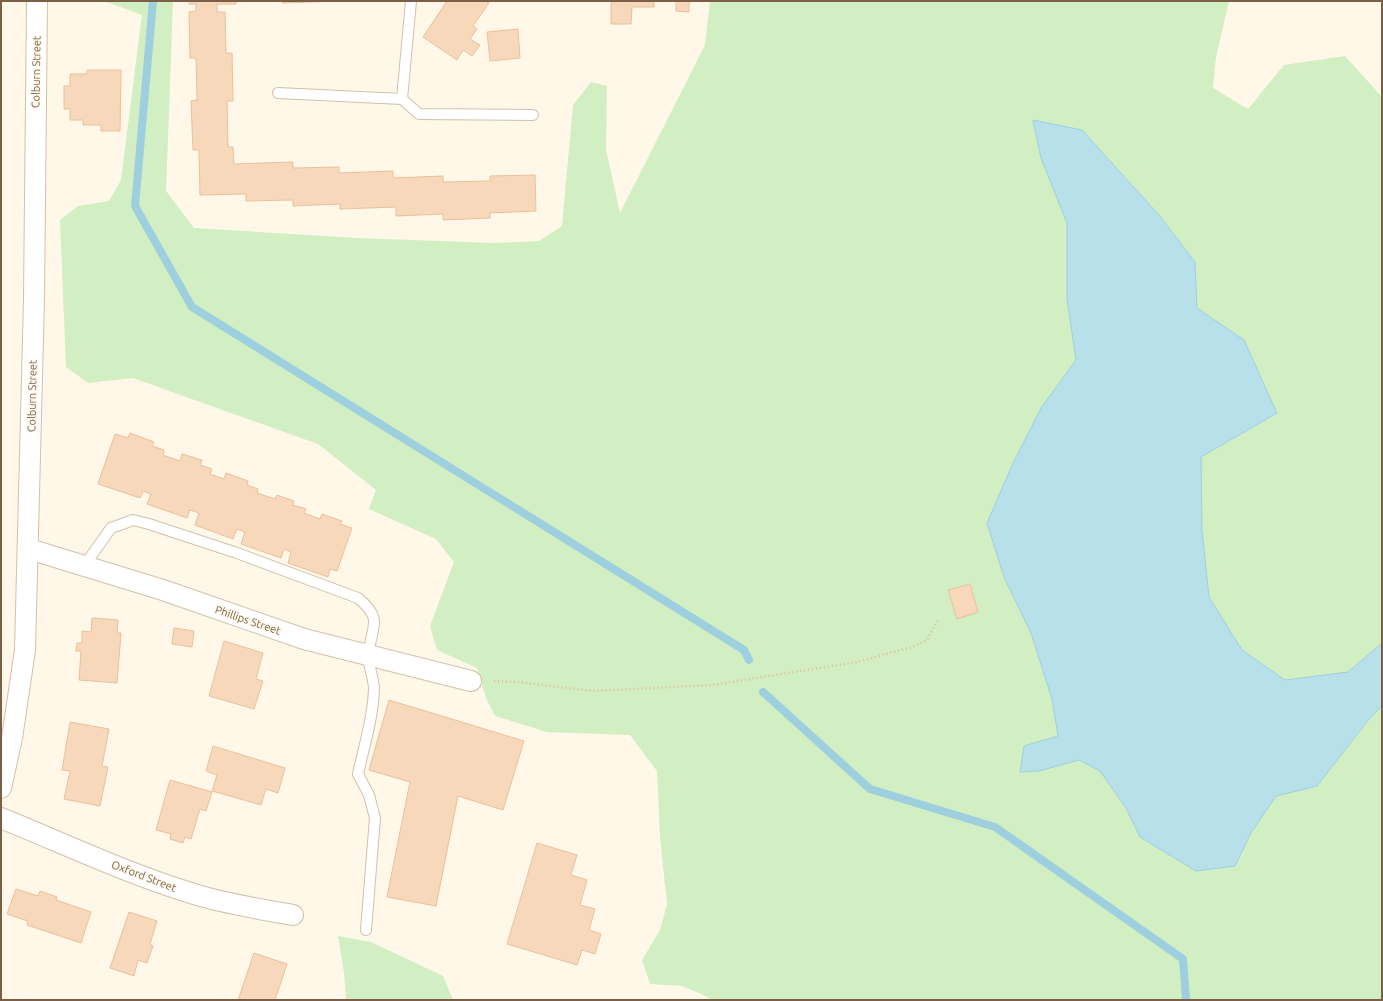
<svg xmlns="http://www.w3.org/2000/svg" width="1383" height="1001" font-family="Ubuntu,sans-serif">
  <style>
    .green { fill: #d1efc3 }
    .water { fill: #b8e0eb; stroke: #9dcfde }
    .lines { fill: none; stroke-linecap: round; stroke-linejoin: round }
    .stream { stroke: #9dcfde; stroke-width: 8 }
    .building { fill: #f7d8bb; stroke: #ecc09a }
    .lane-casing { stroke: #d3c0ab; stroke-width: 12 }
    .street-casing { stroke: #d3c0ab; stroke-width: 22 }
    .path { stroke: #ddbb9d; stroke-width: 2.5; stroke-dasharray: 1 3; stroke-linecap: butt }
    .lane { stroke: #fff; stroke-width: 10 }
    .street { stroke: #fff; stroke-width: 20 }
    .labels { text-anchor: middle; stroke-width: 3.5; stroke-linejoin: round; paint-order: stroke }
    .street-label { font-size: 11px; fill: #7c5f47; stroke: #fffaef }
  </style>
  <rect width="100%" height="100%" fill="#fff7e7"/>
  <path class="green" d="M 104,1 L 173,1 L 166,191 L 194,228 L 357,238 L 495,243 L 539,241 L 562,226 L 573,105 L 591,82 L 607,86 L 606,150 L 620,213 L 705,45 L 710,1 L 1229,1 L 1216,57 L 1213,88 L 1248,109 L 1284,65 L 1345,56 L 1382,97 L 1382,643 L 1348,672 L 1285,680 L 1242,650 L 1209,597 L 1202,530 L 1201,457 L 1277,412 L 1244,340 L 1196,308 L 1195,262 L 1159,215 L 1082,130 L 1033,120 L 1041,158 L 1067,223 L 1067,299 L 1076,360 L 1041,408 L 1014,461 L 987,523 L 1004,577 L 1031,633 L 1052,699 L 1058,736 L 1024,746 L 1039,771 L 1079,759 L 1100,771 L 1126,808 L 1140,837 L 1235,866 L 1251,833 L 1276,796 L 1317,786 L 1369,719 L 1382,706 L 1382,1000 L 709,1000 L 708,997 L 682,986 L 650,984 L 642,960 L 660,930 L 667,904 L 660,837 L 657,771 L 630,735 L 547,732 L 495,716 L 486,698 L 477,668 L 437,650 L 430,626 L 454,562 L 436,539 L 369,509 L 376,490 L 318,444 L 133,378 L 88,383 L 66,367 L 60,220 L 78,206 L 109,201 L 121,180 L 142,15 Z
    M 338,936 L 371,942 L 443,976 L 453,1000 L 346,1000 L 344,973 Z"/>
  <path class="water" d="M 1033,120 L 1082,130 L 1159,215 L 1195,262 L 1197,308 L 1244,340 L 1277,413 L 1201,457 L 1202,530 L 1209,597 L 1242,650 L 1285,680 L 1348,672 L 1382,643 L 1382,706 L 1369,719 L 1317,786 L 1276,796 L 1251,833 L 1235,866 L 1196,871 L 1140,837 L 1126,808 L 1100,771 L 1079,760 L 1039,771 L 1020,772 L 1024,746 L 1058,736 L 1052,699 L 1031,633 L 1004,577 L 987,523 L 1014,461 L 1041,408 L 1076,360 L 1067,299 L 1067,223 L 1041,158 Z"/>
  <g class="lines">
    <path class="stream" d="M 153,1 L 135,206 L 192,307 L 744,650 L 749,660
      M 763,692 L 870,789 L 995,827 L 1183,959 L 1186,1000"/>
  </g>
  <path class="building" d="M 189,1 L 236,1 L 236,4 L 217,4 L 217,12 L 225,12 L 226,53 L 232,53 L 233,101 L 227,101 L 228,147 L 233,147 L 234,164 L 293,162 L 293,168 L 339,167 L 339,173 L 393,171 L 393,178 L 443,176 L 443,182 L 490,181 L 490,176 L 535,175 L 536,211 L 490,213 L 490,218 L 443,220 L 443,214 L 396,216 L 396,207 L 340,209 L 340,204 L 293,206 L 293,200 L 246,201 L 246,194 L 200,195 L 199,150 L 193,150 L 191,101 L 197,100 L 196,58 L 190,58 L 189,12 L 196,11 L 196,4 L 189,4 Z
    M 282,1 L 340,1 L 282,3 Z
    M 447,1 L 485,1 L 489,3 L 473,26 L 477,29 L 470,39 L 480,45 L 472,56 L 463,50 L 457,60 L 423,37 Z
    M 611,1 L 654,1 L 654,7 L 632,7 L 631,24 L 611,24 Z
    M 676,1 L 689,1 L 689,12 L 676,11 Z
    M 518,29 L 520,58 L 490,61 L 487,32 Z
    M 87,70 L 121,70 L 120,131 L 101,131 L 101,125 L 83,125 L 83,120 L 70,120 L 70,109 L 64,109 L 64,86 L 70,86 L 70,74 L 87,74 Z
    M 130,433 L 154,442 L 152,446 L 164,450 L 163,455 L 180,461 L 182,454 L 202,460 L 200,465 L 212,469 L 210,474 L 224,479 L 226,473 L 248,481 L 247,485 L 258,489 L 257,493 L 275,499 L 277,495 L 294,501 L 293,505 L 306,509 L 304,513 L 320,519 L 322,514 L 342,521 L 340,524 L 352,528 L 337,571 L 330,569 L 328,577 L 288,563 L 291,552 L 284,549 L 281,558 L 241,544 L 245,532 L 237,529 L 233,539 L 195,525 L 199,513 L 190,510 L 187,518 L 147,504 L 151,494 L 143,491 L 140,498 L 98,484 L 115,434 L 128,438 Z
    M 970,584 L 978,612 L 957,619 L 948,590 Z
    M 92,618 L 118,620 L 117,633 L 121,633 L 117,683 L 79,680 L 81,651 L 76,651 L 77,643 L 82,643 L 82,631 L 91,632 Z
    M 174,628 L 194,631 L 192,647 L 172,644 Z
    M 224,641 L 263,653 L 256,679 L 263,681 L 254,709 L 209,696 Z
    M 389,700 L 524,741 L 503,810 L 458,796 L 436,906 L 387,897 L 410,782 L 369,770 Z
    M 70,722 L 109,729 L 102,766 L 108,767 L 100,806 L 64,799 L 70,771 L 62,770 Z
    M 213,746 L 285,768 L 278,793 L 266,789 L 261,805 L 212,791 L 217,775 L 206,771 Z
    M 170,780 L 212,792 L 206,811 L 200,809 L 191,839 L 185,837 L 183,843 L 170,839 L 171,834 L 156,830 Z
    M 537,843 L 577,855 L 571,875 L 587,880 L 580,905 L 595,909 L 589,930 L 601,934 L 595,954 L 582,950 L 577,965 L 507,944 Z
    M 16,889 L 38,896 L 40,891 L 57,897 L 56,900 L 91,912 L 81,943 L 27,925 L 28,921 L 7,914 Z
    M 129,912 L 157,921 L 150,944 L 153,946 L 147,963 L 138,960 L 134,976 L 110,968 Z
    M 254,953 L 287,964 L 275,1000 L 238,1000 Z"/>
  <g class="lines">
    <defs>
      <path id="lane" d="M 278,93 L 402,99 L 419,114 L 533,115
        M 402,99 L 411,1
        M 84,566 L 111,528 L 133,520 L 149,524 L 237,553 L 358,598 C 386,621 369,628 369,656 C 368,667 374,678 374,689 C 373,718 364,746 358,774 L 369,795 L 375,818 L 366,930"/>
      <path id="street" d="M 29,549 L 163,590 L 304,639 L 471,681
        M 1,788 L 12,738 L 25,650 L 34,299 L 37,1
        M 1,818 C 65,844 128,874 194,894 C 226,904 260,909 293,915"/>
    </defs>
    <use href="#lane" class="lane-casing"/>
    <use href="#street" class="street-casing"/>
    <path class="path" d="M 494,681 L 519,682 L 592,691 L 712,685 L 857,662 L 912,647 L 927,640 L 938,620"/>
    <use href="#lane" class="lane"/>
    <use href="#street" class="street"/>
  </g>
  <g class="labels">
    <g class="street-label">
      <text transform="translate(36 72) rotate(-89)" y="4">Colburn Street</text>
      <text transform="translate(32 396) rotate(-89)" y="4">Colburn Street</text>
      <text transform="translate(248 620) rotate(19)" y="4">Phillips Street</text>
      <text transform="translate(144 876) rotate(21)" y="4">Oxford Street</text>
    </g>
  </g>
  <rect width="1383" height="1001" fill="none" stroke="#7c5f47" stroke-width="4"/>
</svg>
